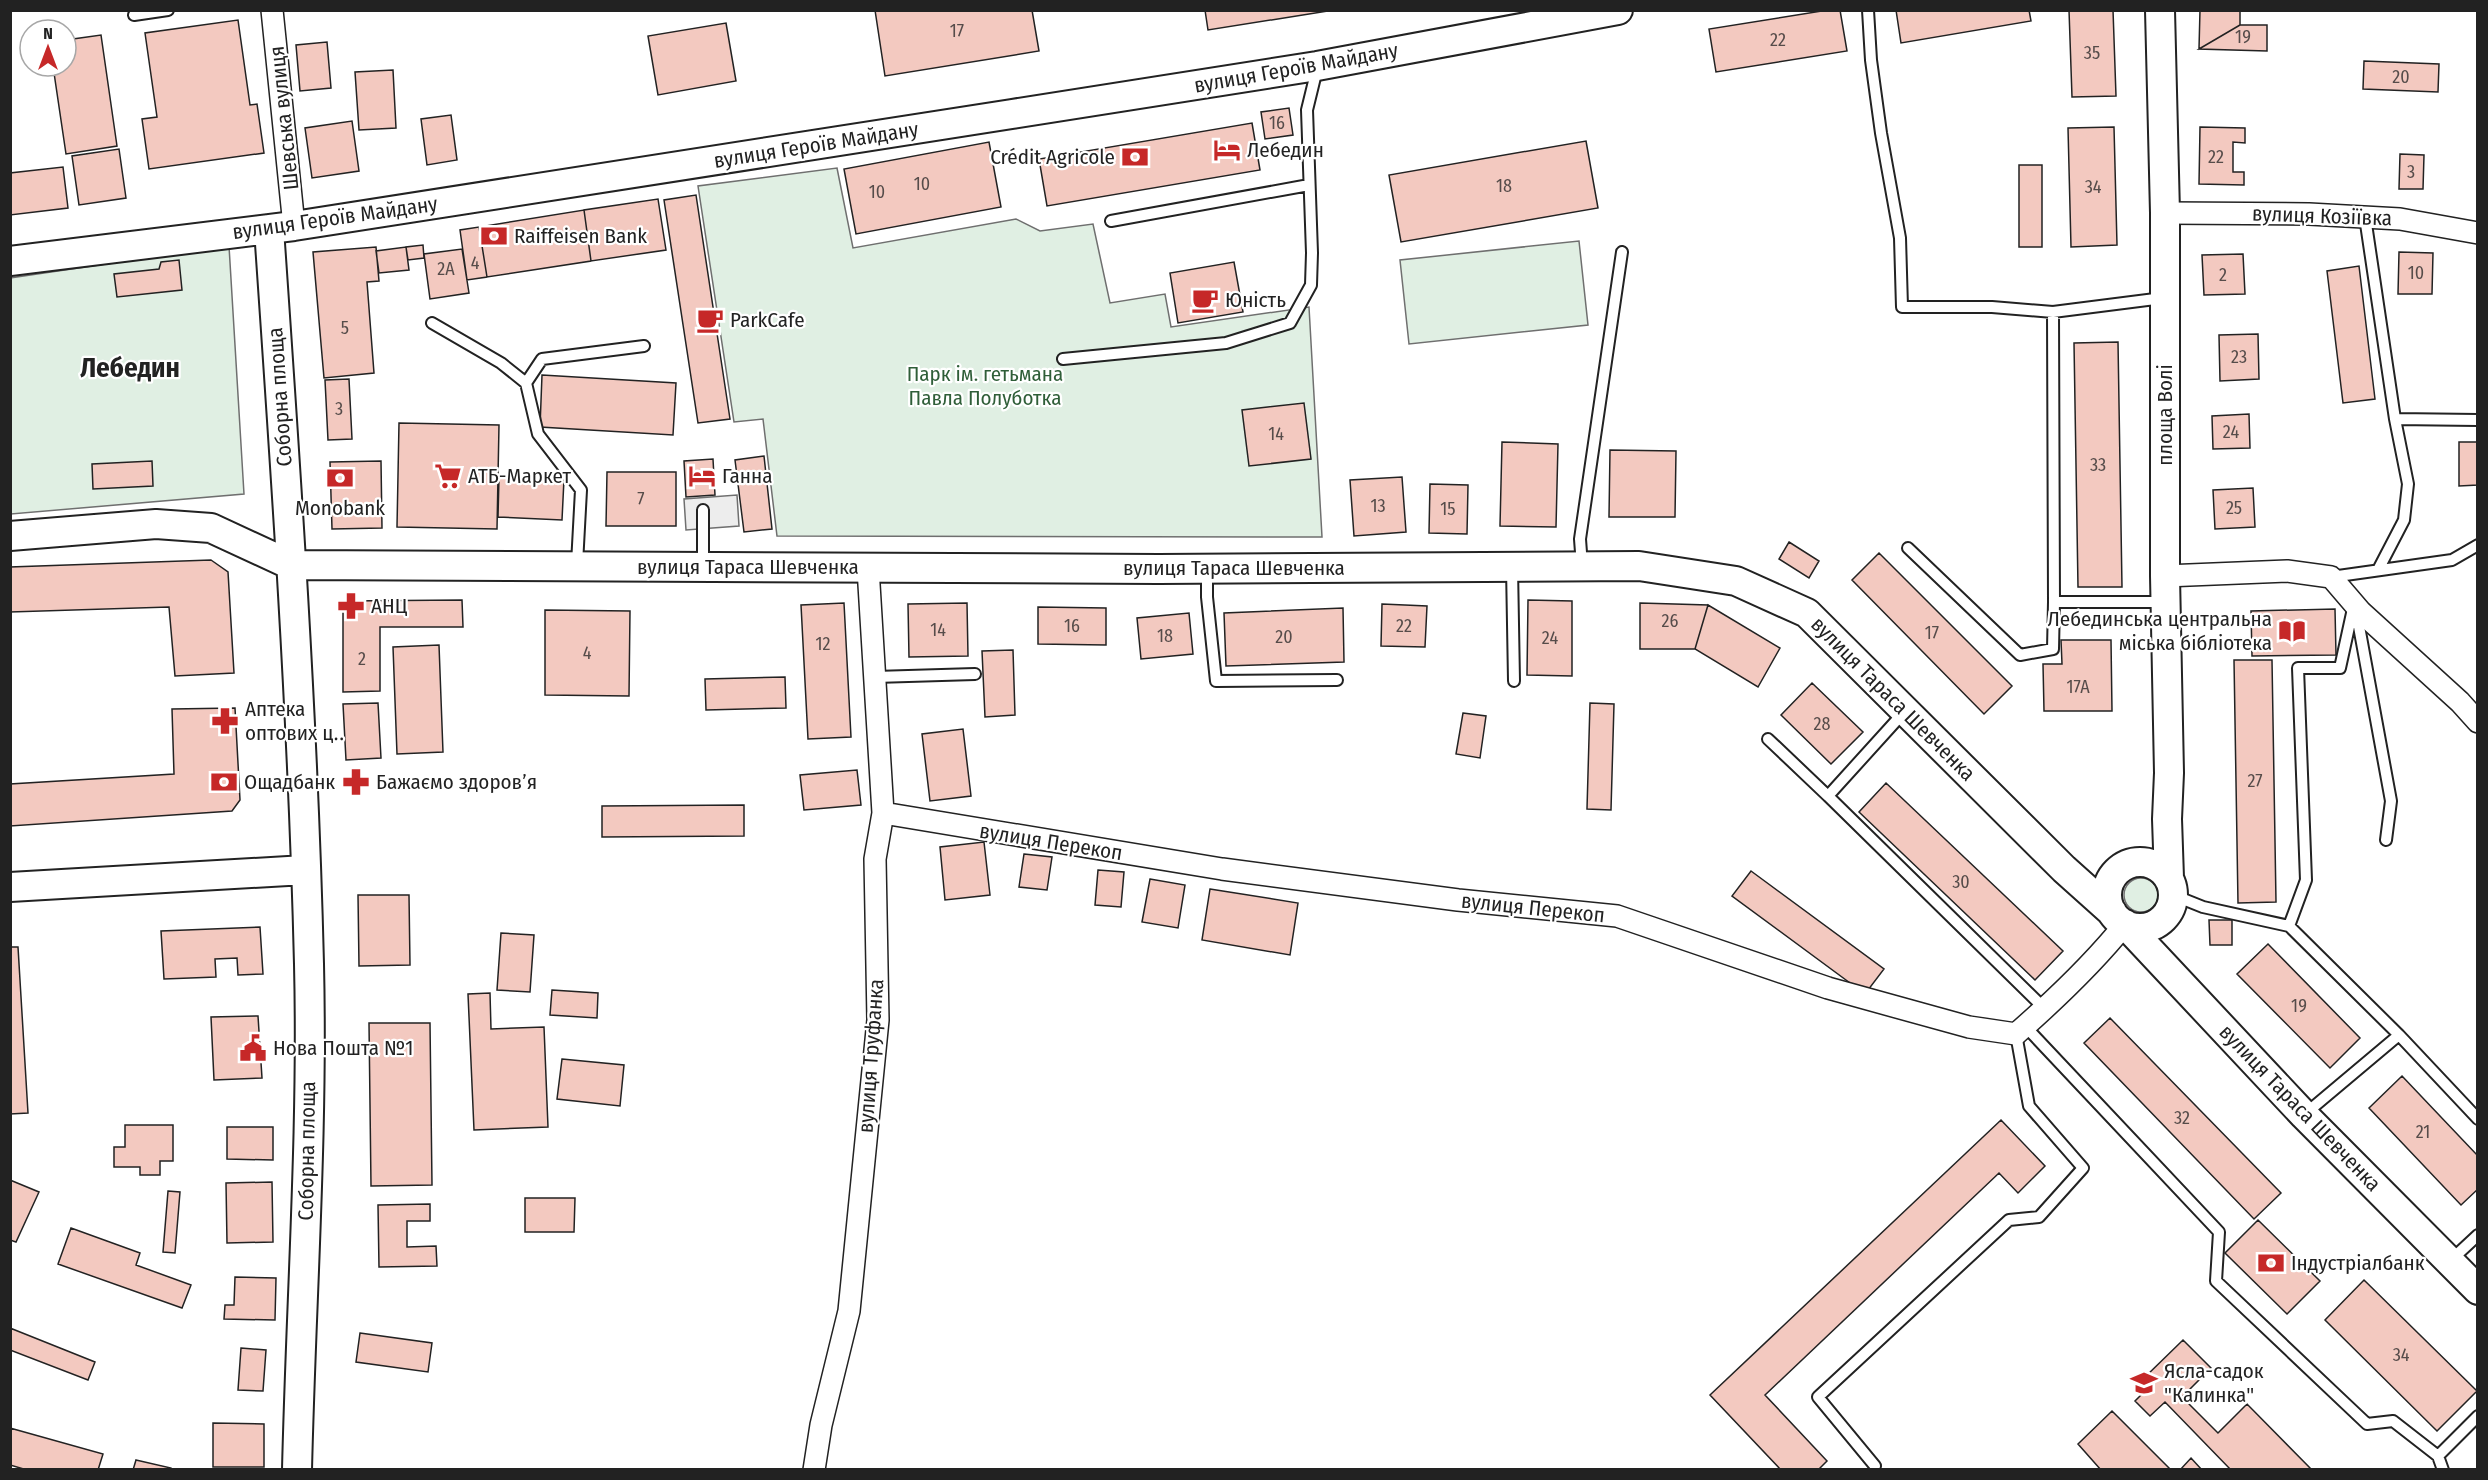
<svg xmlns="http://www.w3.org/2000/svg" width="2488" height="1480" font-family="'Fira Sans Condensed',sans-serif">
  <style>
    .green { fill: #e0efe3; stroke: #6f6f6f; stroke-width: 1.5 }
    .parking { fill: #ededed; stroke: #6f6f6f; stroke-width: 1.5 }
    .building { fill: #f3c9c0; stroke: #222; stroke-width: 1.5 }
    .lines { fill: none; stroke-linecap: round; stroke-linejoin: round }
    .lane-casing { stroke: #222; stroke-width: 14 }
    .street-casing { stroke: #222; stroke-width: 24 }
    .secondary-casing { stroke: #222; stroke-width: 32 }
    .lane { stroke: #fff; stroke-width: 10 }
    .street { stroke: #fff; stroke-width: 21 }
    .secondary { stroke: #fff; stroke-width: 28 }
    .labels { text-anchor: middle; stroke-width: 4.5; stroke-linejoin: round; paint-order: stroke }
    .number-label { font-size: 18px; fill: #564c4a }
    .street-label { font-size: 21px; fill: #222; stroke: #fff }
    .poi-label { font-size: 21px; fill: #222; stroke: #fff; text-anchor: start }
    .park-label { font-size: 21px; fill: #2f5e38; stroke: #fff }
    .district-label { font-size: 27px; font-weight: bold; fill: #222; stroke: #fff }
  </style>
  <rect width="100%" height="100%" fill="#fff"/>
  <path class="green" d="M 837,168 L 853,248 L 1016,219 L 1040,231 L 1093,224 L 1110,303 L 1165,294 L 1171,327 L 1309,307 L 1322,537 L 777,536 L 763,419 L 734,422 L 698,186 Z
    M 1579,241 L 1588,325 L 1409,344 L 1400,260 Z
    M 229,246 L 244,494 L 11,514 L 10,278 Z
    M2124 895a17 17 0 1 1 34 0a17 17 0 1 1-34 0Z"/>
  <path class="parking" d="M 737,495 L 739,526 L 686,530 L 684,499 Z"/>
  <path class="building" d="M 875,10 L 1032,10 L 1039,51 L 885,76 Z
    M 1205,10 L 1334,10 L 1208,30 Z
    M 1828,10 L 1840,10 L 1847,51 L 1716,72 L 1709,29 Z
    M 1896,10 L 2029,10 L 2031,21 L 1901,43 Z
    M 2069,10 L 2113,10 L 2116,96 L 2072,97 Z
    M 2200,10 L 2240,10 L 2240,25 L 2199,49 Z
    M 238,20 L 250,105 L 257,104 L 264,153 L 149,169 L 142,119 L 157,117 L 145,33 Z
    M 726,23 L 736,81 L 658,95 L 648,36 Z
    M 2240,25 L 2267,25 L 2267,51 L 2199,49 Z
    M 101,35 L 117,146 L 66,154 L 53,66 L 66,66 L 66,40 Z
    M 327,42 L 331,88 L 300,91 L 296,45 Z
    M 2364,61 L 2439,64 L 2438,92 L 2363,89 Z
    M 393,70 L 396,128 L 359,130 L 355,72 Z
    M 1289,108 L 1293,135 L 1265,139 L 1261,112 Z
    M 451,115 L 457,160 L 427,165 L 421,119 Z
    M 352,121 L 359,171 L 312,178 L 305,128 Z
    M 1252,123 L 1260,170 L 1047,206 L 1039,159 Z
    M 2114,127 L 2117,245 L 2071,247 L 2068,128 Z
    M 2200,127 L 2245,128 L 2245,143 L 2233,142 L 2233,172 L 2244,172 L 2244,185 L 2199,184 Z
    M 1586,141 L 1598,208 L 1401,242 L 1389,175 Z
    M 989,142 L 1001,207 L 856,234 L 844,169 Z
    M 119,149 L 126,198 L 79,205 L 72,156 Z
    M 2400,154 L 2424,155 L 2423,189 L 2399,189 Z
    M 2019,165 L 2042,165 L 2042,247 L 2019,247 Z
    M 63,167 L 68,208 L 10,215 L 10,173 Z
    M 696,195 L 730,419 L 698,423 L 664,200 Z
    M 658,199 L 666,250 L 591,261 L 584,210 Z
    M 584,210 L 591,261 L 487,277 L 479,227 Z
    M 479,227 L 487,277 L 467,280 L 460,230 Z
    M 423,245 L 424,258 L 408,260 L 406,247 Z
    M 376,247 L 379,281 L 367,282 L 374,373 L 324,378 L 313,252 Z
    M 406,247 L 409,270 L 379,273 L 376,251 Z
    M 462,249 L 469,293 L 430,299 L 424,254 Z
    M 2399,252 L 2433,253 L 2432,294 L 2398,294 Z
    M 2243,254 L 2245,294 L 2204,295 L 2202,255 Z
    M 179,260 L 182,290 L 117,297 L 114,274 L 159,269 L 161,262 Z
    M 1234,262 L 1243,312 L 1178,323 L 1170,273 Z
    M 2359,266 L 2375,399 L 2343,403 L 2327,271 Z
    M 2258,334 L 2259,379 L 2220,381 L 2219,335 Z
    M 2118,342 L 2122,587 L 2078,587 L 2074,343 Z
    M 542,375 L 676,383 L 673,435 L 540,427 Z
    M 349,379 L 352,439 L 328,440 L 325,380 Z
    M 1304,403 L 1311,459 L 1249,466 L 1242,410 Z
    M 2249,414 L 2250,448 L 2213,449 L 2212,416 Z
    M 399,423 L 499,425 L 497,529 L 397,527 Z
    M 1502,442 L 1558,444 L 1556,527 L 1500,526 Z
    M 2459,442 L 2478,442 L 2478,485 L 2459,486 Z
    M 1610,450 L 1676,451 L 1675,517 L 1609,517 Z
    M 764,456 L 772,529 L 744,532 L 735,460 Z
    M 713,459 L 715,495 L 686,497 L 684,461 Z
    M 152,461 L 153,486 L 93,489 L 92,464 Z
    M 381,461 L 382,528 L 332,529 L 330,462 Z
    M 607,472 L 676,472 L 676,526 L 606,526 Z
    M 499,477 L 564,479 L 562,520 L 498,517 Z
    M 1402,477 L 1406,532 L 1354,536 L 1350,480 Z
    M 1430,484 L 1468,485 L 1467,534 L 1429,533 Z
    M 2253,488 L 2255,527 L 2215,529 L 2213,490 Z
    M 1789,542 L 1819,561 L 1809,578 L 1779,559 Z
    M 1879,553 L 2012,686 L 1984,714 L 1852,580 Z
    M 211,560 L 228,572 L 234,673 L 175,676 L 169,607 L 10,612 L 10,567 Z
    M 462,600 L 463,627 L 380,627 L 380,691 L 343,692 L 343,601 Z
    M 1528,600 L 1572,601 L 1572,676 L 1527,675 Z
    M 844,603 L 851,737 L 808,739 L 801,605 Z
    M 967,603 L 968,656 L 909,657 L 908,604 Z
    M 1640,603 L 1708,605 L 1695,649 L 1640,649 Z
    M 1382,604 L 1427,606 L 1425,647 L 1381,646 Z
    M 1708,605 L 1780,648 L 1758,687 L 1695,649 Z
    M 1038,607 L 1106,608 L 1106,645 L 1038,644 Z
    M 1343,608 L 1344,662 L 1226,666 L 1224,613 Z
    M 2335,609 L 2336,655 L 2252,656 L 2251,611 Z
    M 545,610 L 630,611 L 629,696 L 545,695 Z
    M 1189,613 L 1193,654 L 1141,659 L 1137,618 Z
    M 2061,640 L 2111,640 L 2112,711 L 2044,711 L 2043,664 L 2062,664 Z
    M 439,645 L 443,752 L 397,754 L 393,647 Z
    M 1013,650 L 1015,715 L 985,717 L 982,651 Z
    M 2234,660 L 2272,660 L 2276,902 L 2238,903 Z
    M 785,677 L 786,708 L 706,710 L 705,679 Z
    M 1812,683 L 1863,732 L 1831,764 L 1781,715 Z
    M 378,703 L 381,758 L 346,760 L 343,704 Z
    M 1590,703 L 1614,704 L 1611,810 L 1587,809 Z
    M 235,708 L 240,800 L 232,811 L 10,826 L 10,784 L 174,774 L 172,709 Z
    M 1463,713 L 1486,716 L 1480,758 L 1456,754 Z
    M 963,729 L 971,796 L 930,801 L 922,734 Z
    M 857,770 L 861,805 L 804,810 L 800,775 Z
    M 1886,783 L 2063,951 L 2035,980 L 1859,812 Z
    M 744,805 L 744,836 L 602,837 L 602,806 Z
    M 984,842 L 990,895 L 945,900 L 940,847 Z
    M 1024,854 L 1052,857 L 1047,890 L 1019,887 Z
    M 1098,870 L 1124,872 L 1121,907 L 1095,905 Z
    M 1751,871 L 1884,969 L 1865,994 L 1732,896 Z
    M 1150,879 L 1185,885 L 1178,928 L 1142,922 Z
    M 1210,889 L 1298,903 L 1290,955 L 1202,940 Z
    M 358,895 L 409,895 L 410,965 L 359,966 Z
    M 2209,920 L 2232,920 L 2232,945 L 2210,945 Z
    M 260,927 L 263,974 L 238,975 L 237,958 L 215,959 L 216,977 L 164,979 L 161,931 Z
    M 501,933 L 534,935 L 530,992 L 497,990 Z
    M 2268,944 L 2360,1038 L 2330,1068 L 2237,974 Z
    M 10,947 L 18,947 L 28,1113 L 10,1114 Z
    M 552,990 L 598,993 L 597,1018 L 550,1015 Z
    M 490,993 L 491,1029 L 544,1027 L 548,1127 L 474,1130 L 468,994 Z
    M 258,1016 L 262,1078 L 214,1080 L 211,1017 Z
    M 2110,1018 L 2281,1193 L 2254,1219 L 2084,1043 Z
    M 369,1023 L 430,1023 L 432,1185 L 371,1186 Z
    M 562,1059 L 624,1065 L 620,1106 L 557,1099 Z
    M 2402,1076 L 2478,1156 L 2478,1189 L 2461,1205 L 2369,1108 Z
    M 2001,1120 L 2045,1166 L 2018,1193 L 1999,1173 L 1765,1395 L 1827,1461 L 1818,1470 L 1781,1470 L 1710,1395 Z
    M 125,1125 L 173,1125 L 173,1161 L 160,1161 L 160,1175 L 140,1175 L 140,1167 L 114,1167 L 114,1147 L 125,1147 Z
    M 227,1127 L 273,1127 L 273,1160 L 227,1159 Z
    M 10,1180 L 39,1192 L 16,1242 L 10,1240 Z
    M 272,1182 L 273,1242 L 227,1243 L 226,1183 Z
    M 168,1191 L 180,1192 L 175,1253 L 163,1252 Z
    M 525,1198 L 575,1198 L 574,1232 L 525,1232 Z
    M 430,1204 L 430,1221 L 407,1221 L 407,1247 L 436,1246 L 437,1266 L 379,1267 L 378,1205 Z
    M 2258,1220 L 2320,1281 L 2287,1314 L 2225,1253 Z
    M 71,1228 L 140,1253 L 136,1265 L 191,1285 L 182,1308 L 58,1264 Z
    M 235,1277 L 276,1278 L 275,1320 L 224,1319 L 225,1305 L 234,1305 Z
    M 2364,1280 L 2477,1391 L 2437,1431 L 2325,1320 Z
    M 10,1328 L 95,1362 L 88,1380 L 10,1350 Z
    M 360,1333 L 432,1343 L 428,1372 L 356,1362 Z
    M 2183,1340 L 2211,1368 L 2182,1397 L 2218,1433 L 2247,1404 L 2312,1470 L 2231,1470 L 2165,1402 L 2150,1416 L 2135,1401 L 2150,1386 L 2143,1379 Z
    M 241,1348 L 266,1350 L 263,1391 L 238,1390 Z
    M 2112,1411 L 2171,1470 L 2101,1470 L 2078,1444 Z
    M 213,1423 L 264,1424 L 264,1467 L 213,1467 Z
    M 10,1428 L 103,1454 L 98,1470 L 27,1470 L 10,1465 Z
    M 2191,1458 L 2202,1470 L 2180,1470 Z
    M 136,1460 L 171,1468 L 171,1470 L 133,1470 Z"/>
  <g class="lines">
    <defs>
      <path id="lane" d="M 1868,10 L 1871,60 L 1881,133 L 1900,238 L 1902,307 L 1992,307 L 2053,312 L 2163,298
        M 134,15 L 168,10
        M 2365,217 L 2395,419 L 2408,484 L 2404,520 L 2378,570
        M 1111,221 L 1309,185
        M 2053,312 L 2054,602
        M 432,323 L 501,363 L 526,383 L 538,434 L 581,490 L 577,564
        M 1063,359 L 1226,343 L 1290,323 L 1311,285 L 1312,253 L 1307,110 L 1317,69
        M 526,383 L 542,359 L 644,346
        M 2395,419 L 2478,420
        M 703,510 L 703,567
        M 1908,548 L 2020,655 L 2053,649 L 2054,602 L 2165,602
        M 1582,566 L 1580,539 L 1622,252
        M 1512,567 L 1514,681
        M 1207,568 L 1207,597 L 1216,681 L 1337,680
        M 2331,577 L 2452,560 L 2478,545
        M 2356,610 L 2391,801 L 2386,840
        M 875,677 L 975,674
        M 1768,739 L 1828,796 L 1905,711
        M 1828,796 L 2045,1009
        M 2173,895 L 2203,907 L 2289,926 L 2399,1035 L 2478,1119
        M 2289,926 L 2306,880 L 2298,668 L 2340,668 L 2354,604
        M 2025,1026 L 2219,1232 L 2216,1281 L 2367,1424 L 2393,1421 L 2438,1456 L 2478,1416
        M 2305,1114 L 2399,1035
        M 2450,1261 L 2478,1235
        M 2438,1456 L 2443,1470
        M 1875,1466 L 1818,1397 L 2009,1220 L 2039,1217 L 2083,1168 L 2029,1106 L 2016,1034"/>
      <path id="street" d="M 272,10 L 294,226
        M 2165,213 L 2309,214 L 2400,219 L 2478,233
        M 2165,576 L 2287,571 L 2331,577 L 2361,612 L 2460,702 L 2478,722
        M 883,813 L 1222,869 L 1458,900 L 1617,916 L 1828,988 L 1969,1027 L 2016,1034 C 2056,999 2092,965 2125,924
        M 814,1470 L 821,1425 L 849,1311 L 878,1020 L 875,859 L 883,813 L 868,568"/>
      <path id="secondary" d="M 2160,10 L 2165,213 L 2165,576 L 2169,773 L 2167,819 L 2169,878
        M 269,229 C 286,474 303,719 309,964 C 313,1133 301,1301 297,1470
        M 10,261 L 294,226 L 1012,114 L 1317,66 L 1618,10
        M 10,536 L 156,524 L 211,528 L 291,565 L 1159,569 L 1639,566 L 1736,581 L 1807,613 L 2064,869 L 2112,912
        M2107 895a33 33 0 1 1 66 0a33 33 0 1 1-66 0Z
        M 10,887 L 305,870
        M 2125,924 L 2304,1115 L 2478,1290"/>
    </defs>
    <use href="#lane" class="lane-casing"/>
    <use href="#street" class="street-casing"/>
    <use href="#secondary" class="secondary-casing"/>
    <use href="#lane" class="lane"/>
    <use href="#street" class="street"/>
    <use href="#secondary" class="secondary"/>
  </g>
  <defs>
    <symbol id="hotel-bare" viewBox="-9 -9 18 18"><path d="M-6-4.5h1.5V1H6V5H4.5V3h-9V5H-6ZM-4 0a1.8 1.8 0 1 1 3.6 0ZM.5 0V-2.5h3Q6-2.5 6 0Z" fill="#c62828" stroke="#fff" stroke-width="2.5" paint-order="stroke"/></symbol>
    <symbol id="bank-bare" viewBox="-9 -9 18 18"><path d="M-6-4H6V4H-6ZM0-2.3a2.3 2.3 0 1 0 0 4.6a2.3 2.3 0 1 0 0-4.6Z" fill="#c62828" stroke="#fff" stroke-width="2.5" paint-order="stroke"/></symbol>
    <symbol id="cafe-bare" viewBox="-9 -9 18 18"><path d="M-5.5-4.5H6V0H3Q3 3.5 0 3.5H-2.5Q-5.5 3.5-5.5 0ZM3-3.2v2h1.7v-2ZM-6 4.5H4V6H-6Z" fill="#c62828" stroke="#fff" stroke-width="2.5" paint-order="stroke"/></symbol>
    <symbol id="supermarket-bare" viewBox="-9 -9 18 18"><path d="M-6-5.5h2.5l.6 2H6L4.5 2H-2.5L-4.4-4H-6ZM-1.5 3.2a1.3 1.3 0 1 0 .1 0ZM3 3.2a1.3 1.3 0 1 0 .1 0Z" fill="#c62828" stroke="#fff" stroke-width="2.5" paint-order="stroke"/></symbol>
    <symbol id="pharmacy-bare" viewBox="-9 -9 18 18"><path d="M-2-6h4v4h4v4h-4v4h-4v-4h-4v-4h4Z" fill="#c62828" stroke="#fff" stroke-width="2.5" paint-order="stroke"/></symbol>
    <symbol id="library-bare" viewBox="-9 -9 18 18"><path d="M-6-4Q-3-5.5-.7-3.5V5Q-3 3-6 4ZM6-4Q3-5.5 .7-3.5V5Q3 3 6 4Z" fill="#c62828" stroke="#fff" stroke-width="2.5" paint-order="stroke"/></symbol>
    <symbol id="civic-bare" viewBox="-9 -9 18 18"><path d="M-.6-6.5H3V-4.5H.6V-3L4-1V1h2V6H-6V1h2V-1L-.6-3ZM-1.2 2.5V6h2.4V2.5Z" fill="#c62828" stroke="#fff" stroke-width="2.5" paint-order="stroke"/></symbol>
    <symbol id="school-bare" viewBox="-9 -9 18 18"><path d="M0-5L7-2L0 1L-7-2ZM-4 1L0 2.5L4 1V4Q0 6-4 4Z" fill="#c62828" stroke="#fff" stroke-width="2.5" paint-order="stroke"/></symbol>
  </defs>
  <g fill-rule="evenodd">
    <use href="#hotel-bare" x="1208" y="131" width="38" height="38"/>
    <use href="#bank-bare" x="1116" y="138" width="38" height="38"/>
    <use href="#bank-bare" x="475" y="217" width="38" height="38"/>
    <use href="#cafe-bare" x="1186" y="281" width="38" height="38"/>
    <use href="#cafe-bare" x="691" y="301" width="38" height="38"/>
    <use href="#supermarket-bare" x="429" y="457" width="38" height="38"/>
    <use href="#hotel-bare" x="683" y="457" width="38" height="38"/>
    <use href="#bank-bare" x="321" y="459" width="38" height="38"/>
    <use href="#pharmacy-bare" x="332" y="587" width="38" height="38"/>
    <use href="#library-bare" x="2273" y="612" width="38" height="38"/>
    <use href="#pharmacy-bare" x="206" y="702" width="38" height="38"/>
    <use href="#bank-bare" x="205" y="763" width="38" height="38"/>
    <use href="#pharmacy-bare" x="337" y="763" width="38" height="38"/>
    <use href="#civic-bare" x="234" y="1029" width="38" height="38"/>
    <use href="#bank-bare" x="2252" y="1244" width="38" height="38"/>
    <use href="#school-bare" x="2125" y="1364" width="38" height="38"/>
  </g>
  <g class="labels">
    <g class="number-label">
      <text x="957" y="37">17</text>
      <text x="2243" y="43">19</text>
      <text x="1778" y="46">22</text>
      <text x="2092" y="59">35</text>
      <text x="2401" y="83">20</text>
      <text x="1277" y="129">16</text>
      <text x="2216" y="163">22</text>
      <text x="2411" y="178">3</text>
      <text x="922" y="190">10</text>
      <text x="1504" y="192">18</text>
      <text x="2093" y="193">34</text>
      <text x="877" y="198">10</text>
      <text x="475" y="269">4</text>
      <text x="446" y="275">2А</text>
      <text x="2416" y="279">10</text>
      <text x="2223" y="281">2</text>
      <text x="345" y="334">5</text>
      <text x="2239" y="363">23</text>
      <text x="339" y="415">3</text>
      <text x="2231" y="438">24</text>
      <text x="1276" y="440">14</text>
      <text x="2098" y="471">33</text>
      <text x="641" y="505">7</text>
      <text x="1378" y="512">13</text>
      <text x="2234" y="514">25</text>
      <text x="1448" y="515">15</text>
      <text x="1670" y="627">26</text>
      <text x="1072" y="632">16</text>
      <text x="1404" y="632">22</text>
      <text x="938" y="636">14</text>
      <text x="1932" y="639">17</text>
      <text x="1165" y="642">18</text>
      <text x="1284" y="643">20</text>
      <text x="1550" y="644">24</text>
      <text x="823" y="650">12</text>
      <text x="587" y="659">4</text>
      <text x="362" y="665">2</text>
      <text x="2078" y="693">17А</text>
      <text x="1822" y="730">28</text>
      <text x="2255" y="787">27</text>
      <text x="1961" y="888">30</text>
      <text x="2299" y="1012">19</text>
      <text x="2182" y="1124">32</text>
      <text x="2423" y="1138">21</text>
      <text x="2401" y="1361">34</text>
    </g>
    <g class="street-label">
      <text transform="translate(1296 68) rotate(-10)" y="7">вулиця Героїв Майдану</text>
      <text transform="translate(284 118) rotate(-96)" y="7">Шевська вулиця</text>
      <text transform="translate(816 145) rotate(-9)" y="7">вулиця Героїв Майдану</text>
      <text transform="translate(2322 216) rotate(2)" y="7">вулиця Козіївка</text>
      <text transform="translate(335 218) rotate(-8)" y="7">вулиця Героїв Майдану</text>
      <text transform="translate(280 397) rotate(-94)" y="7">Соборна площа</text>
      <text transform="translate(2165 415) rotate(-90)" y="7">площа Волі</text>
      <text x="748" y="574">вулиця Тараса Шевченка</text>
      <text x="1234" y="575">вулиця Тараса Шевченка</text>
      <text transform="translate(1893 699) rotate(45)" y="7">вулиця Тараса Шевченка</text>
      <text transform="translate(1051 842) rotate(9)" y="7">вулиця Перекоп</text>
      <text transform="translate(1533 908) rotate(6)" y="7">вулиця Перекоп</text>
      <text transform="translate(871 1056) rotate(-86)" y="7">вулиця Труфанка</text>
      <text transform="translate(2300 1108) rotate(46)" y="7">вулиця Тараса Шевченка</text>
      <text transform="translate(307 1151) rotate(-89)" y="7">Соборна площа</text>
    </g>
    <g class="poi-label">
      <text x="1247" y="157">Лебедин</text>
      <text x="1115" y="164" text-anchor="end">Crédit Agricole</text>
      <text x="514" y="243">Raiffeisen Bank</text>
      <text x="1225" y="307">Юність</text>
      <text x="730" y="327">ParkCafe</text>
      <text x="468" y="483">АТБ-Маркет</text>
      <text x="722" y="483">Ганна</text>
      <text x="340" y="515" text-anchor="middle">Monobank</text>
      <text x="371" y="613">АНЦ</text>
      <text x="2272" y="626" text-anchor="end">Лебединська центральна<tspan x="2272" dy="24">міська бібліотека</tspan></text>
      <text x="245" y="716">Аптека<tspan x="245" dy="24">оптових ц‥</tspan></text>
      <text x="244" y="789">Ощадбанк</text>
      <text x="376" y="789">Бажаємо здоровʼя</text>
      <text x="273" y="1055">Нова Пошта №1</text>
      <text x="2291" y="1270">Індустріалбанк</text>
      <text x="2164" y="1378">Ясла-садок<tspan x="2164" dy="24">"Калинка"</tspan></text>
    </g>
    <g class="park-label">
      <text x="985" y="381">Парк ім. гетьмана<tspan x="985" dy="24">Павла Полуботка</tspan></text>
    </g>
    <g class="district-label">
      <text x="130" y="377">Лебедин</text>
    </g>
  </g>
  <rect width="2488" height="1480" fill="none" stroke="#222222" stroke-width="24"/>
  <g transform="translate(48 48)"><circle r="28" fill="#ffffff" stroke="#a7a7a7" stroke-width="1.5"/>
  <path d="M0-4.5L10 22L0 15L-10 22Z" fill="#c62828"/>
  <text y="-9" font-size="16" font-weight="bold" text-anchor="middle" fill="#222222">N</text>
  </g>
</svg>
